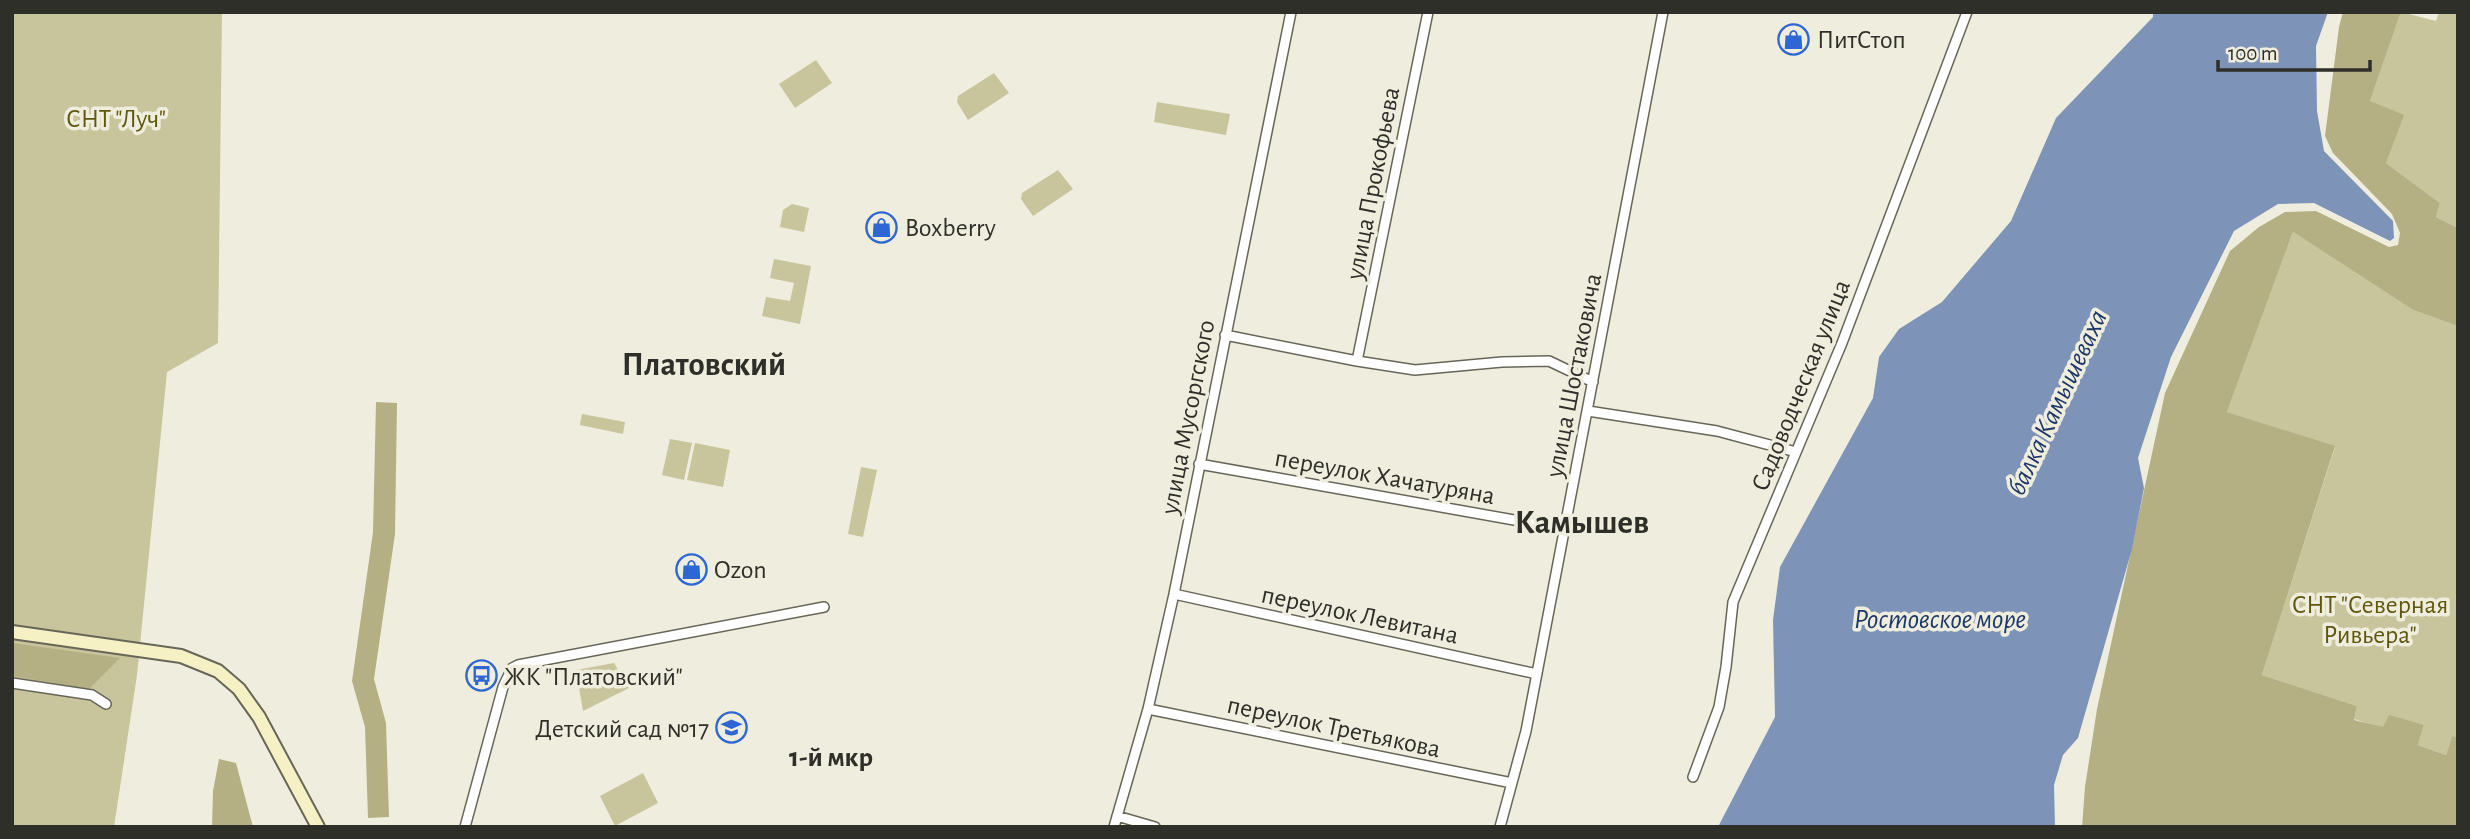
<svg xmlns="http://www.w3.org/2000/svg" width="2470" height="839" font-family="'Alegreya Sans',sans-serif">
  <style>
    .green { fill: #c8c49b }
    .forest { fill: #b4b084 }
    .water { fill: #7e93b8 }
    .lines { fill: none; stroke-linecap: round; stroke-linejoin: round }
    .minor-casing { stroke: #676658; stroke-width: 12 }
    .secondary-casing { stroke: #676658; stroke-width: 16 }
    .minor { stroke: #fff; stroke-width: 9 }
    .secondary { stroke: #f5f1c4; stroke-width: 12 }
    .labels { text-anchor: middle; stroke-width: 7; stroke-linejoin: round; paint-order: stroke }
    .poi-label { font-size: 26px; fill: #2f2f29; stroke: #efeede; text-anchor: start }
    .park-label { font-size: 26px; fill: #60580e; stroke: #efeede }
    .street-label { font-size: 26px; fill: #2f2f29; stroke: #efeede }
    .water-label { font-size: 28px; font-style: italic; fill: #1e3868; stroke: #efeede }
    .neighbourhood-label { font-size: 28px; font-weight: bold; fill: #2f2f29; stroke: #efeede }
    .district-label { font-size: 33px; font-weight: bold; fill: #2f2f29; stroke: #efeede }
  </style>
  <rect width="100%" height="100%" fill="#efeede"/>
  <path class="green" d="M 12,12 L 222,12 L 218,343 L 167,372 L 137,675 L 114,827 L 12,827 Z
    M 2401,12 L 2436,21 L 2439,12 L 2458,12 L 2458,228 L 2436,217 L 2440,203 L 2386,163 L 2370,101 Z
    M 816,60 L 832,83 L 795,108 L 779,84 Z
    M 994,73 L 1009,93 L 968,120 L 957,102 L 958,96 Z
    M 1157,102 L 1230,114 L 1226,135 L 1154,122 Z
    M 1058,170 L 1073,189 L 1033,216 L 1021,199 L 1022,193 Z
    M 792,204 L 809,208 L 804,232 L 780,227 L 783,210 Z
    M 2293,232 L 2413,310 L 2458,326 L 2458,737 L 2452,736 L 2446,755 L 2418,745 L 2424,725 L 2383,728 L 2354,719 L 2357,706 L 2262,675 L 2335,447 L 2227,412 Z
    M 774,259 L 811,266 L 800,324 L 762,316 L 766,297 L 790,301 L 794,283 L 770,278 Z
    M 582,414 L 625,422 L 623,434 L 580,425 Z
    M 670,439 L 692,443 L 684,480 L 662,475 Z
    M 695,443 L 730,450 L 723,487 L 687,480 Z
    M 861,467 L 877,470 L 863,537 L 848,534 Z
    M 614,663 L 629,688 L 583,711 L 576,670 Z
    M 643,773 L 658,803 L 615,826 L 600,796 Z"/>
  <path class="forest" d="M 2343,12 L 2401,12 L 2370,101 L 2404,115 L 2386,163 L 2440,203 L 2436,217 L 2458,228 L 2458,326 L 2413,310 L 2293,232 L 2227,412 L 2335,446 L 2262,675 L 2357,706 L 2354,720 L 2383,727 L 2389,715 L 2424,725 L 2418,745 L 2446,755 L 2452,736 L 2458,737 L 2458,827 L 2082,827 L 2085,787 L 2097,709 L 2165,393 L 2230,251 L 2259,227 L 2285,212 L 2316,211 L 2389,247 L 2398,245 L 2400,233 L 2392,214 L 2333,153 L 2325,136 L 2339,27 Z
    M 376,402 L 397,403 L 395,534 L 374,679 L 386,723 L 389,817 L 368,818 L 365,727 L 352,681 L 373,532 Z
    M 12,643 L 120,658 L 89,689 L 12,676 Z
    M 219,759 L 236,763 L 253,827 L 212,827 L 213,791 Z"/>
  <path class="water" d="M 2153,12 L 2328,12 L 2316,46 L 2317,111 L 2324,151 L 2393,221 L 2394,238 L 2390,241 L 2314,203 L 2278,204 L 2234,231 L 2171,357 L 2138,458 L 2144,488 L 2132,549 L 2078,738 L 2063,755 L 2054,785 L 2055,827 L 1718,827 L 1775,717 L 1773,620 L 1780,567 L 1873,398 L 1879,357 L 1899,329 L 1942,302 L 2011,221 L 2056,118 L 2153,17 Z"/>
  <g class="lines">
    <defs>
      <path id="minor" d="M 1225,335 L 1357,361 L 1415,370 L 1502,362 L 1549,361 L 1593,382
        M 1357,361 L 1428,12
        M 1588,411 L 1717,431 L 1796,452
        M 1199,464 L 1565,529
        M 1174,594 L 1537,674
        M 12,683 L 92,695 L 106,704
        M 1148,709 L 1512,783
        M 1693,777 L 1719,707 L 1726,667 L 1733,602 L 1842,343 L 1967,12
        M 1117,816 L 1155,827
        M 465,827 L 503,687 L 512,668 L 518,665 L 824,607
        M 1114,827 L 1148,709 L 1174,594 L 1291,12
        M 1500,827 L 1526,731 L 1663,12"/>
      <path id="secondary" d="M 12,632 L 181,656 L 218,671 L 239,689 L 259,717 L 318,827"/>
    </defs>
    <use href="#minor" class="minor-casing"/>
    <use href="#secondary" class="secondary-casing"/>
    <use href="#minor" class="minor"/>
    <use href="#secondary" class="secondary"/>
  </g>
  <defs>
    <symbol id="shop-ring" viewBox="-11 -11 22 22"><circle r="9.5" fill="#efeede" stroke="#2e66d4" stroke-width="1.5"/><path d="M-5-2.5h2.3a2.7 3.5 0 0 1 5.4 0H5L5.5 6h-11ZM-1.5-2.5h3a1.5 2.3 0 0 0-3 0Z" fill="#2e66d4"/></symbol>
    <symbol id="bus-ring" viewBox="-11 -11 22 22"><circle r="9.5" fill="#efeede" stroke="#2e66d4" stroke-width="1.5"/><path d="M-5-6H5V4H4V6H2V4H-2V6H-4V4H-5ZM-3.5-4V0h7V-4ZM-3.5 1.2v1.5H-2V1.2ZM2 1.2v1.5H3.5V1.2Z" fill="#2e66d4"/></symbol>
    <symbol id="school-ring" viewBox="-11 -11 22 22"><circle r="9.5" fill="#efeede" stroke="#2e66d4" stroke-width="1.5"/><path d="M0-5L7-2L0 1L-7-2ZM-4 1L0 2.5L4 1V4Q0 6-4 4Z" fill="#2e66d4"/></symbol>
  </defs>
  <g fill-rule="evenodd">
    <use href="#shop-ring" x="1776" y="22" width="35" height="35"/>
    <use href="#shop-ring" x="864" y="210" width="35" height="35"/>
    <use href="#shop-ring" x="674" y="552" width="35" height="35"/>
    <use href="#bus-ring" x="464" y="658" width="35" height="35"/>
    <use href="#school-ring" x="714" y="710" width="35" height="35"/>
  </g>
  <g class="labels">
    <g class="poi-label">
      <text x="1817" y="48">ПитСтоп</text>
      <text x="905" y="236">Boxberry</text>
      <text x="714" y="578">Ozon</text>
      <text x="504" y="685">ЖК "Платовский"</text>
      <text x="709" y="737" text-anchor="end">Детский сад №17</text>
    </g>
    <g class="park-label">
      <text x="116" y="127">СНТ "Луч"</text>
      <text x="2370" y="613">СНТ "Северная<tspan x="2370" dy="30">Ривьера"</tspan></text>
    </g>
    <g class="street-label">
      <text transform="translate(1372 183) rotate(-79)" y="9">улица Прокофьева</text>
      <text transform="translate(1573 375) rotate(-79)" y="9">улица Шостаковича</text>
      <text transform="translate(1800 385) rotate(-68)" y="9">Садоводческая улица</text>
      <text transform="translate(1187 417) rotate(-79)" y="9">улица Мусоргского</text>
      <text transform="translate(1385 476) rotate(10)" y="9">переулок Хачатуряна</text>
      <text transform="translate(1360 614) rotate(12)" y="9">переулок Левитана</text>
      <text transform="translate(1334 726) rotate(12)" y="9">переулок Третьякова</text>
    </g>
    <g class="water-label">
      <text transform="translate(2056 402) rotate(-65)" y="10">балка Камышеваха</text>
      <text x="1940" y="628">Ростовское море</text>
    </g>
    <g class="neighbourhood-label">
      <text x="831" y="766">1-й мкр</text>
    </g>
    <g class="district-label">
      <text x="704" y="375">Платовский</text>
      <text x="1582" y="533">Камышев</text>
    </g>
  </g>
  <rect width="2470" height="839" fill="none" stroke="#2f2f29" stroke-width="28"/>
  <path d="M2218 60v10h152v-10" fill="none" stroke="#2f2f29" stroke-width="3.5"/>
  <text x="2228" y="60" font-size="21" fill="#2f2f29" stroke="#efeede" stroke-width="5" paint-order="stroke">100 m</text>
</svg>
